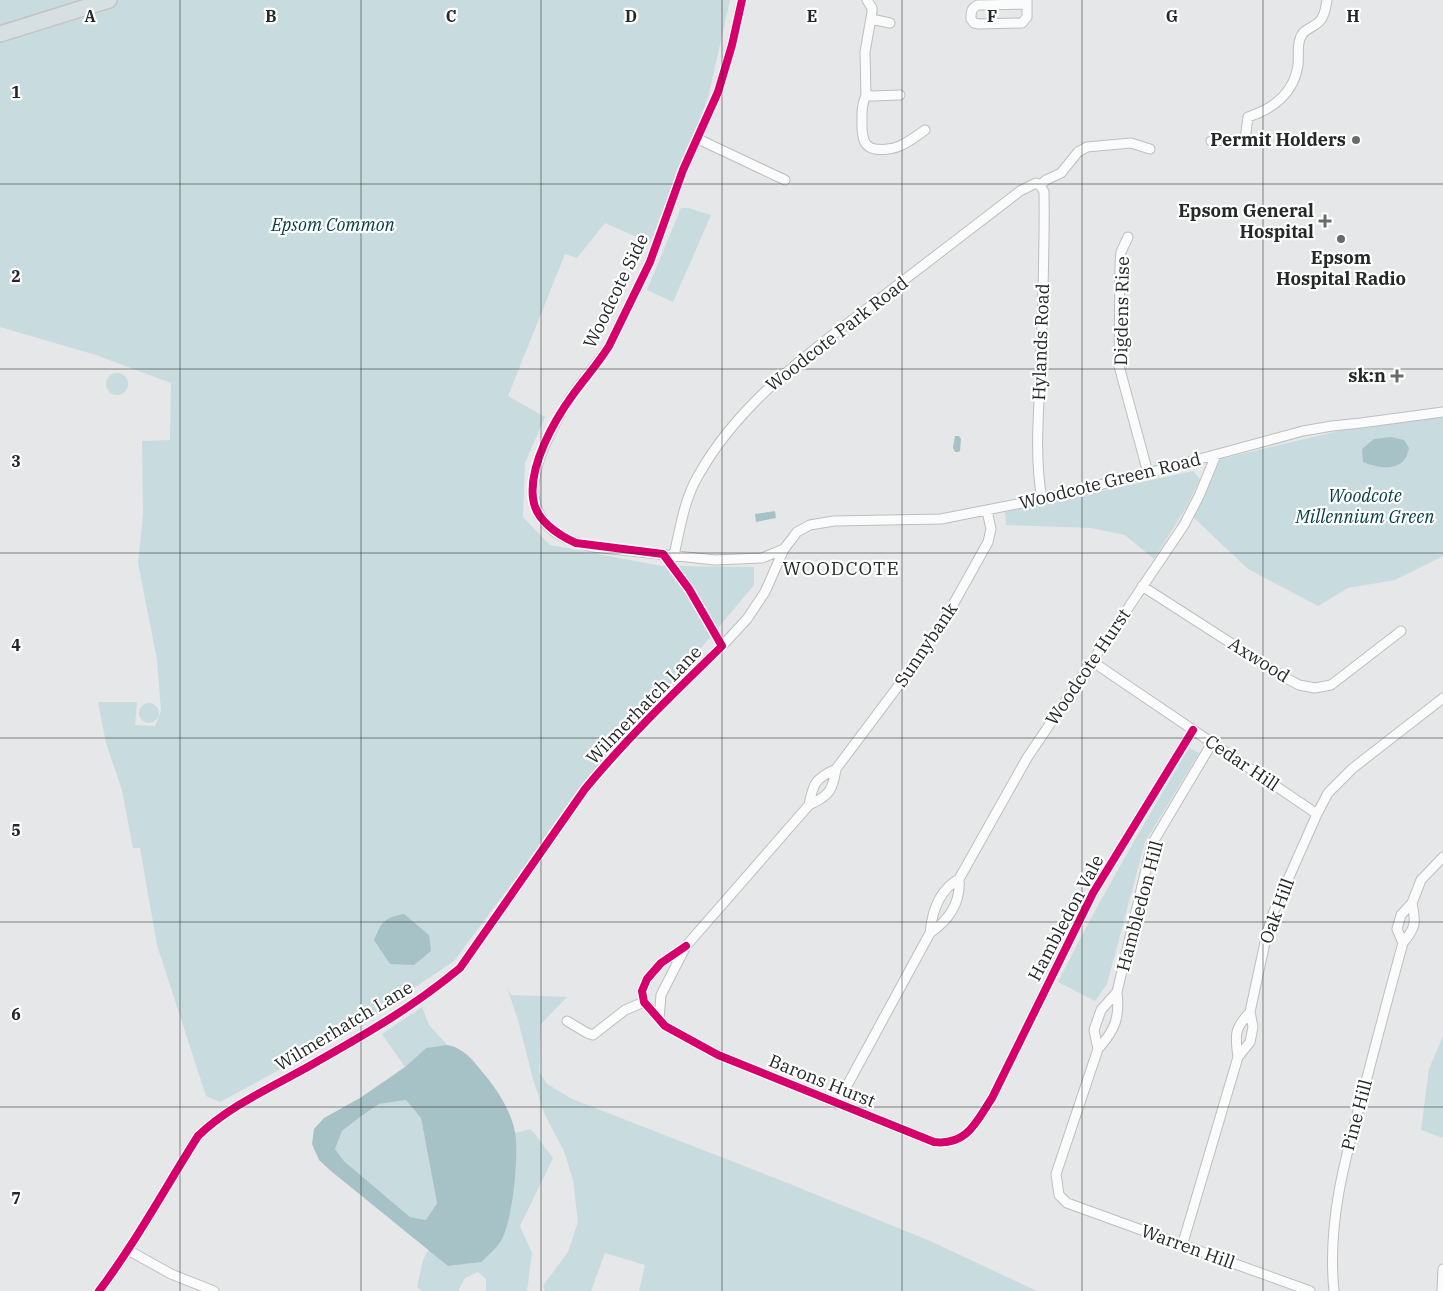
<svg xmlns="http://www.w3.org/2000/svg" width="1443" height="1291" font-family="'IBM Plex Serif',serif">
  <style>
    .green { fill: #c8dbde }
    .water { fill: #a7c2c6; fill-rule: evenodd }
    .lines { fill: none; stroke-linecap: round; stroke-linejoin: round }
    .minor-casing { stroke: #bdbebf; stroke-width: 11 }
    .trunk-casing { stroke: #c2c3c4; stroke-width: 18 }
    .minor { stroke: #fbfbfc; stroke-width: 9 }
    .trunk { stroke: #d6e0e2; stroke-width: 15 }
    .cycleway-casing { stroke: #fff; stroke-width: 11 }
    .cycleway { stroke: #d6006c; stroke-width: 8 }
    .grid { fill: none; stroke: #262828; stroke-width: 1; stroke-opacity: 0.55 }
    .poi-dot { fill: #696b6b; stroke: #fff; stroke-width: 2 }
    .labels { text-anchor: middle; stroke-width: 4.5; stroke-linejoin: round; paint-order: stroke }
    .poi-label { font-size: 18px; font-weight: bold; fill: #262828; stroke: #fff; text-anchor: end }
    .park-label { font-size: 18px; font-style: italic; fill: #044046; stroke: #fff }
    .street-label { font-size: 18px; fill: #262828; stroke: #fff }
    .neighbourhood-label { font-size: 19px; letter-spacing: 1px; fill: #282b2c; stroke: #fff }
    .grid-label { font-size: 16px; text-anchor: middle; font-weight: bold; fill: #262828; stroke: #fff; stroke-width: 4.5; stroke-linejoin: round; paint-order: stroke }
  </style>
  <rect width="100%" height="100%" fill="#e5e7e8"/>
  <path class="green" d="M 0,0 L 730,0 L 708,98 L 650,243 L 605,223 L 577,258 L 565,254 L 508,396 L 545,417 L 525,463 L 523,517 L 550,545 L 661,566 L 754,567 L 754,585 L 577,796 L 454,961 L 349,1032 L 220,1102 L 206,1096 L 157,945 L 140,848 L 133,848 L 122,790 L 106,743 L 98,702 L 137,702 L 135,725 L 155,726 L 161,711 L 157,659 L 138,563 L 143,515 L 142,441 L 170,440 L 171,383 L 96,355 L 0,327 Z
    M 681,208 L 688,208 L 711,215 L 673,302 L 647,290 Z
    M106 384a11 11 0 1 1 22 0a11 11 0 1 1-22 0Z
    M 1443,415 L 1443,556 L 1395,580 L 1348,588 L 1318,606 L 1248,569 L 1189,513 L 1220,459 L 1347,429 Z
    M 1193,471 L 1200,479 L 1187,506 L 1154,559 L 1125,535 L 1091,528 L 1006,525 L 1005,512 Z
    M139 713a10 10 0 1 1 20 0a10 10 0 1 1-20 0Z
    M 1189,748 L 1199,753 L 1145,842 L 1107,984 L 1095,1001 L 1058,982 C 1098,902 1143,825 1189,748 Z
    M 507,987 L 511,995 L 567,997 L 541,1024 L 539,1072 L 547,1084 L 572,1099 L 785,1182 L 930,1241 L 1037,1291 L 639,1291 L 645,1265 L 605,1253 L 591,1291 L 545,1291 L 543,1286 L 568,1252 L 578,1222 L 573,1180 L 564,1151 L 545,1115 L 533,1079 L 518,1020 Z
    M 422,1007 L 429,1025 L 447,1045 L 426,1048 L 405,1067 L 382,1034 Z
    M 1443,1036 L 1443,1138 L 1421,1130 L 1429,1069 Z
    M 406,1100 L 421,1118 L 437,1203 L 426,1220 L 410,1217 L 344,1161 L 335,1149 L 342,1131 L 360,1117 L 379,1104 Z
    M 531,1129 L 553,1158 L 520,1226 L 532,1253 L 527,1291 L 486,1291 L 486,1279 L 478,1272 L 465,1278 L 458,1291 L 422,1291 L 417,1287 L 423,1260 L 429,1249 L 448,1266 L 482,1262 L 502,1239 L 515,1162 L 515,1133 Z"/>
  <path class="water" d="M 955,436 L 959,436 L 961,439 L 960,451 L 958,452 L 955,452 L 953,448 Z
    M 1391,437 L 1404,440 L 1409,448 C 1408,451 1407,457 1405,459 C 1395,472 1375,467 1363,462 L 1362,449 L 1374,439 Z
    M 775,511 L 776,518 L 756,522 L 755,514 Z
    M 404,914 L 429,935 L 431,951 L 414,965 L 390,964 L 374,940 C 382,922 383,918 404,914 Z
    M 447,1045 C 465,1048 474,1062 485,1075 C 498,1091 511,1111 515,1132 C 519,1155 513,1218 502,1239 C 498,1247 488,1255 482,1262 L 448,1266 L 331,1171 L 319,1160 L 312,1144 L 314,1129 L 324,1118 L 360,1098 L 405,1067 L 426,1048 ZM 406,1100 L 421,1118 L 437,1203 L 426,1220 L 410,1217 L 344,1161 L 335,1149 L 342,1131 L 360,1117 L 379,1104 Z"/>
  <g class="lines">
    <defs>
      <path id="minor" d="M 742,0 L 732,45 L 718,92 L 683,170 L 650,262 L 609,346 C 597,365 582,380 570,398 C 535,454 501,528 593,547 L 715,560 L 762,558 L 784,549
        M 1027,4 L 978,5 C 971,8 971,12 971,19 L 974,23 L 979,24 L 1022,23 L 1027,17 L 1027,0
        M 871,19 L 890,23
        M 866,95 L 865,52 L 872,12 L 872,8 L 867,0
        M 900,95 L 873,96 L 866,95 C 861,106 862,116 862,129 C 863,139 864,147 875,149 C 897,152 908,142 925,130
        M 698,139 L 785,180
        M 1211,141 L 1245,139 L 1248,117 C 1273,109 1294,93 1298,65 C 1299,57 1297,47 1300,39 C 1303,27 1317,28 1322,18 C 1325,13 1326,6 1327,0
        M 1040,185 L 1044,192 C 1045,255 1042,318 1040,382 C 1038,419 1035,462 1042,499
        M 1040,185 L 1046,180 L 1061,173 L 1078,152 L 1087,147 L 1131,143 L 1150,149
        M 1128,237 L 1121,252 L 1120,263 L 1119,366 L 1148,473
        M 663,554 L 689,589 L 722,646
        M 674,555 C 680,529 684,500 698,476 C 738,404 805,356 869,307 C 919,268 970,230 1020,191 L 1036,183 L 1040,185
        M 1142,586 L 1282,676 L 1299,685 L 1315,688 L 1331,685 L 1401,631
        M 1093,662 L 1317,814
        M 1212,743 L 1152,844 L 1117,992 C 1120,1018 1115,1030 1098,1049 L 1056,1174 L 1059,1195 L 1067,1203 L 1310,1291
        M 809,805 C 813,783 816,778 836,769 L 923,653 L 949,612 L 988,542 L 991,529 L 987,511
        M 930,933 C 949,920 961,903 959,879
        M 1403,943 L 1397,929 L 1401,915 L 1412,903 L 1421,880 L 1443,857
        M 686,946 L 661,963 L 647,979 L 642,991 L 644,1002 L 665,1026 L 718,1055 L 934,1142 C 967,1146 976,1122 992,1098 L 1093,893 L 1193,730
        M 659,1019 L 661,995 L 686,946 L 809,805 C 829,796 833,790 836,769
        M 567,1021 L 587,1033 L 593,1035 L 625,1010 L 644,1002
        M 1098,1049 L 1094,1030 L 1101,1010 L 1117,992
        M 1238,1057 C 1235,1035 1234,1029 1250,1012
        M 837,1104 L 930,933 C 932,912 939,890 959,879 L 1027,758 L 1184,525 L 1199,496 L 1216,455
        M 1182,1246 L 1238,1057 L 1250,1042 L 1253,1027 L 1250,1012 L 1267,933 L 1274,911 L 1317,814 L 1328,793 L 1353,768 L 1443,698
        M 128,1250 L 171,1274 L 214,1291
        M 99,1291 C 136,1242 165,1188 198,1136 C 228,1107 268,1089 304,1069 C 359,1038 411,1009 460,968 L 585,789 L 606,763 L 652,714 L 722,646 L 747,619 L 765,592 L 784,549 L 791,540 L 797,532 L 810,525 L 834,521 L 941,519 L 1042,499 L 1148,473 L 1303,431 L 1332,426 L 1361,423 L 1443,412
        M 1334,1291 C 1327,1223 1345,1158 1363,1093 C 1376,1043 1389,993 1403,943 C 1416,927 1416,923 1412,903
        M 1442,1291 L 1443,1269"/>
      <path id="trunk" d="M 0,34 L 109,0"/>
    </defs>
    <use href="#minor" class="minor-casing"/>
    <use href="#trunk" class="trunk-casing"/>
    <use href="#minor" class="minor"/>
    <use href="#trunk" class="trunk"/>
    <defs>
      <path id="cycleway" d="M 686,946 L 661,963 L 647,979 L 642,991 L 644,1002 L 665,1026 L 718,1055 L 934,1142 C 967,1146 976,1122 992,1098 L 1093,893 L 1193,730
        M 99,1291 C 136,1242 165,1188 198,1136 C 228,1107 268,1089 304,1069 C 359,1038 411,1009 460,968 L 585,789 C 627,738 675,692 722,646 L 689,589 L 663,554 L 576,543 C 558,535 535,520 533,498 C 529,465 554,421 572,396 C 584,379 598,364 609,346 L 650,262 L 683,170 L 718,92 L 732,45 L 742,0"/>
    </defs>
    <use href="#cycleway" class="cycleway-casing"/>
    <use href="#cycleway" class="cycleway"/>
  </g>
  <path class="grid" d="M 180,0 L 180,1291M 361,0 L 361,1291M 541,0 L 541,1291M 722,0 L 722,1291M 902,0 L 902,1291M 1082,0 L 1082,1291M 1263,0 L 1263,1291M 0,184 L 1443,184M 0,369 L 1443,369M 0,553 L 1443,553M 0,738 L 1443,738M 0,922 L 1443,922M 0,1107 L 1443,1107"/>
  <g class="poi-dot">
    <circle cx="1356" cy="140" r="5"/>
    <path d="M1322.5 213.5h5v5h5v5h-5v5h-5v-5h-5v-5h5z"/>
    <circle cx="1341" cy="239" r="5"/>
    <path d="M1394.5 368.5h5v5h5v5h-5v5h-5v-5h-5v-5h5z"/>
  </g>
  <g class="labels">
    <g class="poi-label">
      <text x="1346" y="146">Permit Holders</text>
      <text x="1314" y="217">Epsom General<tspan x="1314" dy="21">Hospital</tspan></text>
      <text x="1341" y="264" text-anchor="middle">Epsom<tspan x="1341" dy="21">Hospital Radio</tspan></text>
      <text x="1386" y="382">sk:n</text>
    </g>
    <g class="park-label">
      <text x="333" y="231">Epsom Common</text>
      <text x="1365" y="502">Woodcote<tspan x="1365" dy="21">Millennium Green</tspan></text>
    </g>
    <g class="street-label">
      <text transform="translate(616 291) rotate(-64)" y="6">Woodcote Side</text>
      <text transform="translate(1122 311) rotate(-89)" y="6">Digdens Rise</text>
      <text transform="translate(837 334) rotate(-38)" y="6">Woodcote Park Road</text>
      <text transform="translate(1041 342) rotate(-88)" y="6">Hylands Road</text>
      <text transform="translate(1110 481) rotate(-14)" y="6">Woodcote Green Road</text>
      <text transform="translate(926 645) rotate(-56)" y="6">Sunnybank</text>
      <text transform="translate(1259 660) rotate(32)" y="6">Axwood</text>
      <text transform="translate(1088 667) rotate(-56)" y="6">Woodcote Hurst</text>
      <text transform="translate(644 705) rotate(-46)" y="6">Wilmerhatch Lane</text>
      <text transform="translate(1242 763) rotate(34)" y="6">Cedar Hill</text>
      <text transform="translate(1140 906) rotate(-75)" y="6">Hambledon Hill</text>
      <text transform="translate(1277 911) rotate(-70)" y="6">Oak Hill</text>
      <text transform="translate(1066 918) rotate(-62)" y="6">Hambledon Vale</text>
      <text transform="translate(344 1026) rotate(-31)" y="6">Wilmerhatch Lane</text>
      <text transform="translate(822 1081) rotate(22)" y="6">Barons Hurst</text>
      <text transform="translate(1357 1115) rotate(-75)" y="6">Pine Hill</text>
      <text transform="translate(1188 1247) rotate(20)" y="6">Warren Hill</text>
    </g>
    <g class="neighbourhood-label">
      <text x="841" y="575">WOODCOTE</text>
    </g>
  </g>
  <g class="grid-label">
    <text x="90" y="22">A</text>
    <text x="271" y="22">B</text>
    <text x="451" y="22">C</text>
    <text x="631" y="22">D</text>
    <text x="812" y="22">E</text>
    <text x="992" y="22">F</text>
    <text x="1172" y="22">G</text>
    <text x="1353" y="22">H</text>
    <text x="16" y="98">1</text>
    <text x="16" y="282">2</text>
    <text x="16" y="467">3</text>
    <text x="16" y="651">4</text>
    <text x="16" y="836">5</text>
    <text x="16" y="1020">6</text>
    <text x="16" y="1204">7</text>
  </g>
</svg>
